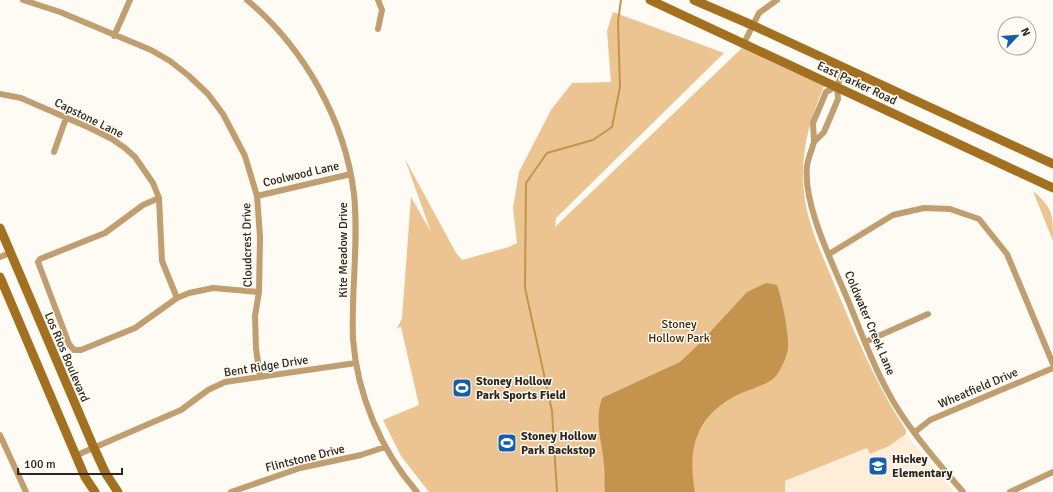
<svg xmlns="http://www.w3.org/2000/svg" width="1053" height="492" font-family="Signika,sans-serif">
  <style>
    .built { fill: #feeed9 }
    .green { fill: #ebc491 }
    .water { fill: #c4944e }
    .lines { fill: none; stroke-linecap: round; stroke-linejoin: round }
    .stream { stroke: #c4944e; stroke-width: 2 }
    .minor { stroke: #c09e70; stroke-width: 6 }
    .secondary { stroke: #a2701e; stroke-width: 9 }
    .labels { text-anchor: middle; stroke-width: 3; stroke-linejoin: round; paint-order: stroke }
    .street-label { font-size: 12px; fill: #2d251a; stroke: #fefaf4 }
    .park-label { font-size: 12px; fill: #3e2a0a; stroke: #fefaf4 }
    .poi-label { font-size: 12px; font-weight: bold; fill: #2d251a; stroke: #fefaf4; text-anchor: start }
  </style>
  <rect width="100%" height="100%" fill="#fefaf4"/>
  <path class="built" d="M 906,434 L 954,492 L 785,492 L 785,481 L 868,448 L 871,454 L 889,446 Z"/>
  <path class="green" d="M 613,12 L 724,53 L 556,218 L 555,227 L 742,48 L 824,86 C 809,122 800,152 804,192 C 807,225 823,256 835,286 C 856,336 876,385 906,430 L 906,434 L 889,446 L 870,454 L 867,448 L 785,481 L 785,492 L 429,492 L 401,456 L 383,420 L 419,405 L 401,327 L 397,328 L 402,319 L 411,197 L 431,232 L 405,159 L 456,253 L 462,260 L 509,247 L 517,243 L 513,208 L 519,172 L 551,110 L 572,83 L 611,82 L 607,31 Z
    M 1033,191 C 1053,208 1053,214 1053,241 Z"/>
  <path class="water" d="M 766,283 L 777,285 C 782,300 789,332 788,348 C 787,357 781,369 776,376 C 767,386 749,389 737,395 C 696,416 687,448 695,492 L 605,492 C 604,483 605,473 604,464 C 602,441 594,421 602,398 L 680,362 L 700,343 L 747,292 Z"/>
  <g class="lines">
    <path class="stream" d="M 557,492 L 552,411 L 525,288 L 526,183 L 547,153 L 593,140 L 612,127 L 620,87 L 618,21 L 621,0"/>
    <path class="minor" d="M 23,0 L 60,12 L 151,50 L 170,61 L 189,76 L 208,94 L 223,114 L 245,156 L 257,196 L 260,237 L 259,292 L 255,316 L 256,348 L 260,377
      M 247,0 C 304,48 345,120 354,194 C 359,242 351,290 353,339 C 357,394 381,451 417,492
      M 378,0 L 382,10 L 378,29
      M 114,36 L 130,0
      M 744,43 L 759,13 L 777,0
      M 837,86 L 826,92 L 813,123 L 814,142 L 824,132 L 838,99 L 837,86 L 845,68
      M 0,94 L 21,98 L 90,128 L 112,139 L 125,148 L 135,157 L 153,183 L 159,198 L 162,261 L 177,298
      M 814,142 C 812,150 808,158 807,166 C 803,205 832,262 847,298 C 860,329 871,361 887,390 C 906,427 936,460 963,492
      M 54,152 L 66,118
      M 257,196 L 351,174
      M 159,198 L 143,205 L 105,233 L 40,259 L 38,262 L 69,344 L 74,350 L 81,350 L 135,328 L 177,298 L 189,293 L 213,288 L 259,292
      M 829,254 L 893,215 L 924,208 L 950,209 L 979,219 L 1007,254 L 1053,364
      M 0,257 L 10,253
      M 865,342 L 928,314
      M 915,432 L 930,420 L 1053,368
      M 0,435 L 26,492
      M 77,455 L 181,410 L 208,390 L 225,382 L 356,363
      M 231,492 L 300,468 L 361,455 L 385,447
      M 1010,492 L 1053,472"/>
    <path class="secondary" d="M 650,0 L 1053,188
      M 694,0 L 752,25 L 1053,164
      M 0,228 L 94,448 L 106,474 L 118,492
      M 0,277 L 85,477 L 95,492"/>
  </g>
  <defs>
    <symbol id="stadium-square" viewBox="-11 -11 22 22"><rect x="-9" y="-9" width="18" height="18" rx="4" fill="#145ead" stroke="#fefaf4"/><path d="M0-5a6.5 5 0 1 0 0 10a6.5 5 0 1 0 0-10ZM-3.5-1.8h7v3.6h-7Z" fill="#fff"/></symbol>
    <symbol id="school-square" viewBox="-11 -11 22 22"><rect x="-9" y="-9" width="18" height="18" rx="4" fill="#145ead" stroke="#fefaf4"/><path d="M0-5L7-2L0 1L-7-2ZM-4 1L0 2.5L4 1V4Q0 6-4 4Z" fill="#fff"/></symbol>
  </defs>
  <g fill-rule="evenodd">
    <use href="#stadium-square" x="451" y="377" width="22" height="22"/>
    <use href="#stadium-square" x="496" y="432" width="22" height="22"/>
    <use href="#school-square" x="867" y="455" width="22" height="22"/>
  </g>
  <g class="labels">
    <g class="street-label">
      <text transform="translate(857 83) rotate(25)" y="4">East Parker Road</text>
      <text transform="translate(89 118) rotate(26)" y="4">Capstone Lane</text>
      <text transform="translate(301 174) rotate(-13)" y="4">Coolwood Lane</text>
      <text transform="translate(247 245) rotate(-91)" y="4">Cloudcrest Drive</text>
      <text transform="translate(343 250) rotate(-90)" y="4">Kite Meadow Drive</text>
      <text transform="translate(870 323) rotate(67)" y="4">Coldwater Creek Lane</text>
      <text transform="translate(67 357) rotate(67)" y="4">Los Rios Boulevard</text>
      <text transform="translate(266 366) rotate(-9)" y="4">Bent Ridge Drive</text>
      <text transform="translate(978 388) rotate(-23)" y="4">Wheatfield Drive</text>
      <text transform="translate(305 458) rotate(-14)" y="4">Flintstone Drive</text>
    </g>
    <g class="park-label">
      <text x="679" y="328">Stoney<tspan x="679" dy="14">Hollow Park</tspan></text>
    </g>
    <g class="poi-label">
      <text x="476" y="385">Stoney Hollow<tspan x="476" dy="14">Park Sports Field</tspan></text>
      <text x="521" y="440">Stoney Hollow<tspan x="521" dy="14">Park Backstop</tspan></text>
      <text x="892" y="463">Hickey<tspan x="892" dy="14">Elementary</tspan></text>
    </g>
  </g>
  <g transform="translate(1017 36) rotate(65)"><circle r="19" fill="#fefaf4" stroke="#aaa59d"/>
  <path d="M0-3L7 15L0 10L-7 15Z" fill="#145ead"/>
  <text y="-6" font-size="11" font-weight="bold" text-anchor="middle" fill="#2d251a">N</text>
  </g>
  <path d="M18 468v6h104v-6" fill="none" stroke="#2d251a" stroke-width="2"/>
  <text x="24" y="468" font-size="12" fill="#2d251a" stroke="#fefaf4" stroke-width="3" paint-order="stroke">100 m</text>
</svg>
